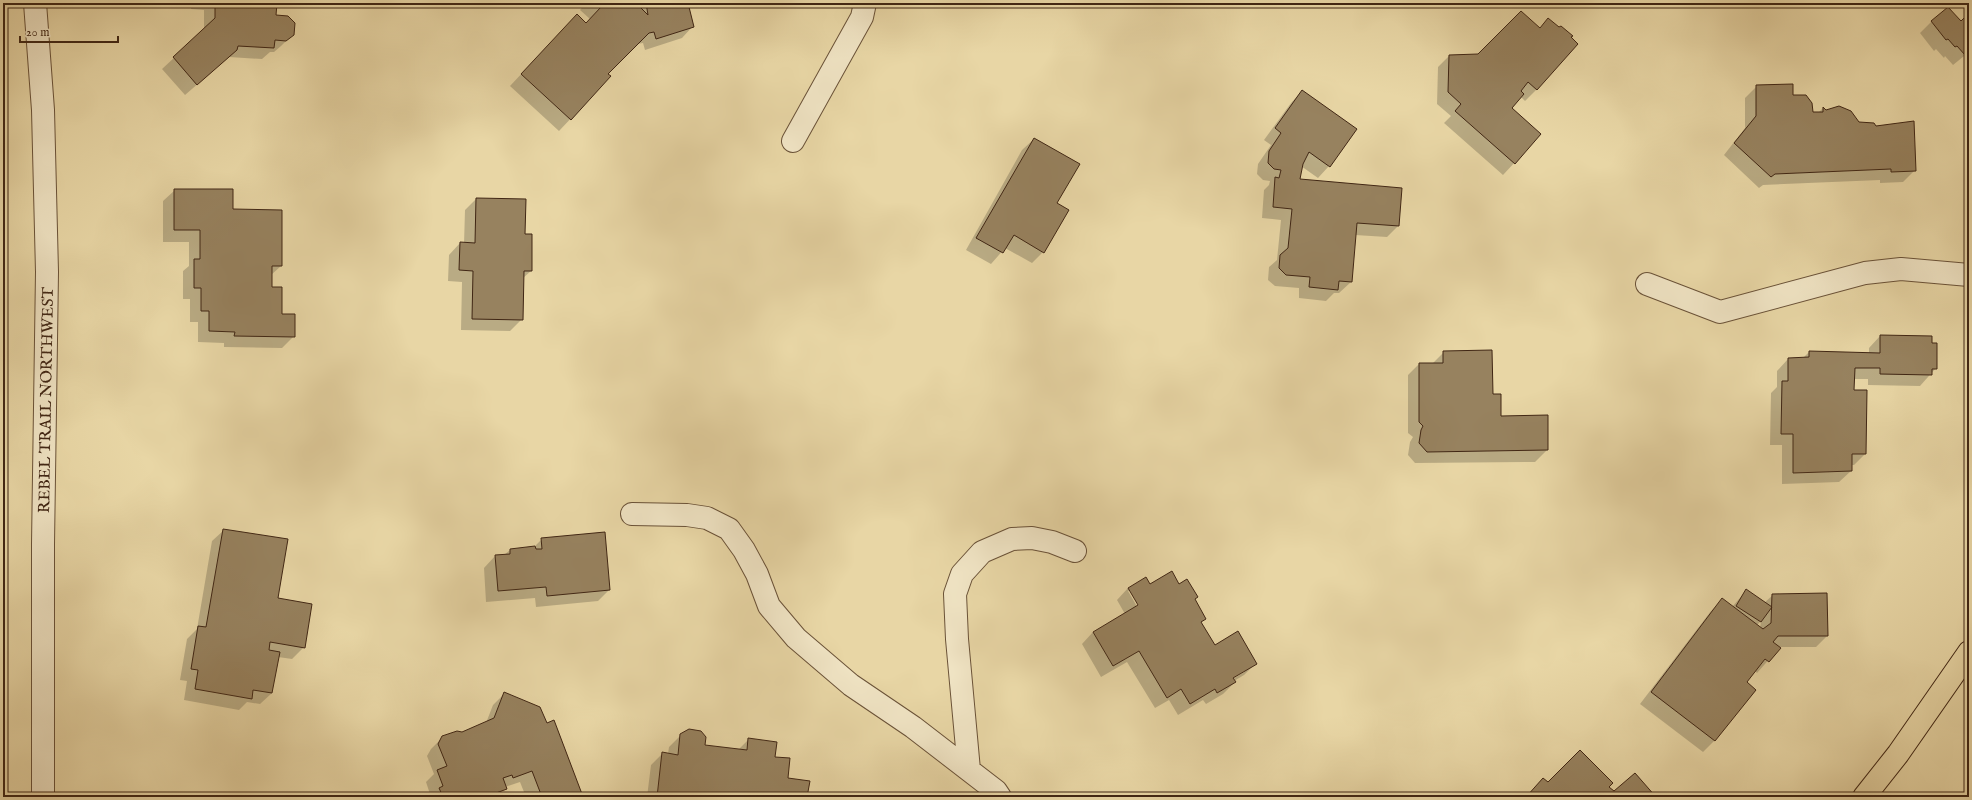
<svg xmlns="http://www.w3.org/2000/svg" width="1972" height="800" font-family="'IM FELL English',serif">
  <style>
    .shadow { fill: #0003; fill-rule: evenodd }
    .building { fill: #97825f; stroke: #402614 }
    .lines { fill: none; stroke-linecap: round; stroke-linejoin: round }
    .minor-casing { stroke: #6a5238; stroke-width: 24 }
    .major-casing { stroke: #402614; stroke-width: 24 }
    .minor { stroke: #f0e4c4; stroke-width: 22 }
    .major { stroke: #e8d6a5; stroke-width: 22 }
    .labels { text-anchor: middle; stroke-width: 4; stroke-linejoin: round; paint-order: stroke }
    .street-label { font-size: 16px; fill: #402614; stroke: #f0e4c4 }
  </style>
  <rect width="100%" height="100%" fill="#e8d6a5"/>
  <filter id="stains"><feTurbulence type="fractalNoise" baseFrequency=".005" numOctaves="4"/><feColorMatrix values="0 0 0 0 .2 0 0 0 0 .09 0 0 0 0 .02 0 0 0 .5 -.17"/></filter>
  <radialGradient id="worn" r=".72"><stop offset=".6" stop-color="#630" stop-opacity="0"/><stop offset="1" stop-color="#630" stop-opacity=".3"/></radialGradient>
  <path class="shadow" d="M 192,3 L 276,3 L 275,16 L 293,34 L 281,46 L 274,52 L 270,52 L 262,59 L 229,57 L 185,95 L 162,69 L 204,30 L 204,10 L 191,9 Z
    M 586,3 L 634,3 L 638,6 L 641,3 L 687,3 L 693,26 L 682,38 L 645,50 L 643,43 L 637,44 L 607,74 L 610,77 L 559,131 L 510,86 L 565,27 L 586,24 L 590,19 L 580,10 Z
    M 1548,19 L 1537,89 L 1525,101 L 1521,97 L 1510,109 L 1540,135 L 1503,175 L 1444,123 L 1451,116 L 1437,104 L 1438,67 L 1449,56 L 1478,55 L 1539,29 Z
    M 1932,21 L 1969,24 L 1969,52 L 1953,65 L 1945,56 L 1944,58 L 1936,49 L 1934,51 L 1920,33 Z
    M 1757,86 L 1812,113 L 1818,113 L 1823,108 L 1825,111 L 1858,123 L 1915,170 L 1903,182 L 1880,183 L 1880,180 L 1763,185 L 1759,188 L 1724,155 L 1745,128 L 1745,98 Z
    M 1302,91 L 1355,129 L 1329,166 L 1318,178 L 1301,166 L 1299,180 L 1398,226 L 1387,237 L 1355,235 L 1351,282 L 1339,293 L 1334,293 L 1326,301 L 1299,298 L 1299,288 L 1275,286 L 1268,280 L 1269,267 L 1277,260 L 1281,220 L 1262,218 L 1264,190 L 1269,185 L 1270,181 L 1263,180 L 1257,174 L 1258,164 L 1271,145 L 1264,140 L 1291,103 Z
    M 1034,139 L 1056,204 L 1043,252 L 1032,263 L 1005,248 L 991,264 L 966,250 L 1022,150 Z
    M 175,190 L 232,210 L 281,266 L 271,275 L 271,288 L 281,315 L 294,336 L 282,348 L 224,347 L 224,343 L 198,342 L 198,322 L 190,322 L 190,299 L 183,299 L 183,271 L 189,266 L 189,242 L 163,242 L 163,201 Z
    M 476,199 L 524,235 L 531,271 L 523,278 L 522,319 L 510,331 L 461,330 L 462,282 L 448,281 L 449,255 L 460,243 L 464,244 L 465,210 Z
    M 1880,336 L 1936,368 L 1920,386 L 1868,385 L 1868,379 L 1853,379 L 1853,391 L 1865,454 L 1854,465 L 1851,465 L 1851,471 L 1839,482 L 1782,484 L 1782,445 L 1770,445 L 1771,393 L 1777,387 L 1777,371 L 1788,359 L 1802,359 L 1809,352 L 1869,354 L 1869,348 Z
    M 1444,352 L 1500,417 L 1547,416 L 1547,450 L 1535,462 L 1415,463 L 1408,455 L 1410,442 L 1413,437 L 1408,433 L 1408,375 L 1419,364 L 1432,364 Z
    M 224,530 L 277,599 L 304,647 L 292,659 L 278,657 L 272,693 L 260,704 L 247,702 L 239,710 L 184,700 L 187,681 L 180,680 L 187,639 L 197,629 L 212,541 Z
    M 542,539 L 609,590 L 598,601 L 536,607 L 535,598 L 486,602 L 484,568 L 495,556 L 504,555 L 510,550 L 533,548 Z
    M 1178,585 L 1194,600 L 1205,618 L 1200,623 L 1214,646 L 1256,663 L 1244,675 L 1234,681 L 1235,682 L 1223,694 L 1206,704 L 1203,700 L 1178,715 L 1169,700 L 1155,708 L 1127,662 L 1101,677 L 1082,644 L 1093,632 L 1125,614 L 1117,600 L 1128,588 ZM 1128,591 L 1131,591 L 1141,609 L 1139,610 ZM 1244,670 L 1244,672 L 1229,681 Z
    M 1746,591 L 1764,603 L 1773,595 L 1827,636 L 1816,647 L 1780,647 L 1757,673 L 1755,671 L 1745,683 L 1715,740 L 1703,752 L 1640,704 L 1711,611 L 1722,600 L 1732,607 ZM 1761,621 L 1760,629 L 1756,626 Z
    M 505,693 L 581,794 L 578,797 L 526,797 L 520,782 L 505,787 L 497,797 L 431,797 L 426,782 L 434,774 L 427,756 L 431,749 L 443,737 L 462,733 L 486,723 L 493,705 Z
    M 681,735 L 704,746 L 738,750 L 749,739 L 774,758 L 787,779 L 806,797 L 647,797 L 651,765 L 663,753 L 668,754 L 669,747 Z"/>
  <path class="building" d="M 215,3 L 277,3 L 276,15 L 288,16 L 295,23 L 294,35 L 286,41 L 275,40 L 274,48 L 238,46 L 237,50 L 197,85 L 173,57 L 215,18 Z
    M 596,3 L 636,3 L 648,15 L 646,3 L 688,3 L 694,27 L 656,39 L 654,32 L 649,33 L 608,74 L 611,76 L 571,120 L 521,74 L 577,14 L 586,23 L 601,7 Z
    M 1948,7 L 1961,21 L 1965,17 L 1969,22 L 1969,51 L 1965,55 L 1957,46 L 1955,47 L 1948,39 L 1946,40 L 1931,21 Z
    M 1521,11 L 1540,28 L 1548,18 L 1559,27 L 1561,26 L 1573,36 L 1571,37 L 1578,44 L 1537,90 L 1528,82 L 1521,91 L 1524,94 L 1512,108 L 1541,134 L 1515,164 L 1455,111 L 1461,104 L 1448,92 L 1449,55 L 1478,54 Z
    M 1793,84 L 1793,95 L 1806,95 L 1812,103 L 1813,112 L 1823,112 L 1823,107 L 1826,110 L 1839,106 L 1851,111 L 1859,122 L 1874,123 L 1876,126 L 1914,121 L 1916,171 L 1891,172 L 1891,169 L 1775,174 L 1771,177 L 1734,143 L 1756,116 L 1756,85 Z
    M 1302,90 L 1357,129 L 1330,167 L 1309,152 L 1303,164 L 1300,179 L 1402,188 L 1399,226 L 1357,223 L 1352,282 L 1339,281 L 1338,290 L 1309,287 L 1310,277 L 1286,275 L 1279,268 L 1280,255 L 1288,248 L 1292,209 L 1273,207 L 1275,177 L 1279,178 L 1281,170 L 1274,169 L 1268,163 L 1269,151 L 1281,133 L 1275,128 Z
    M 1034,138 L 1080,164 L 1057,203 L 1069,210 L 1044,253 L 1014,235 L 1003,253 L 976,238 Z
    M 174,189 L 233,189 L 233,209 L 282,210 L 282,266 L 272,266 L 272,287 L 282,287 L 282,314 L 295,314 L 295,337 L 234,336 L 235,332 L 209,331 L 209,311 L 201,311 L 201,288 L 194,288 L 194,259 L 200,259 L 200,230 L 174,230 Z
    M 476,198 L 526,199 L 525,234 L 532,234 L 532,271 L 524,271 L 523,320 L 472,319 L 473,271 L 459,270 L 460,242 L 475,243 Z
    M 1880,335 L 1932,336 L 1932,343 L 1937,343 L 1937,369 L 1932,369 L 1932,375 L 1880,374 L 1880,368 L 1855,368 L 1854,390 L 1867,390 L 1866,454 L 1852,454 L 1852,471 L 1793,473 L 1793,434 L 1781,434 L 1782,381 L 1788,381 L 1788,358 L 1809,357 L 1809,351 L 1880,353 Z
    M 1492,350 L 1493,394 L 1501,394 L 1501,416 L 1548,415 L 1548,450 L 1427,452 L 1419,443 L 1421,430 L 1423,426 L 1419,422 L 1419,363 L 1443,363 L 1443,351 Z
    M 223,529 L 288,539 L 278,598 L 312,604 L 305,648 L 270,642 L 269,650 L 280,652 L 272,693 L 253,690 L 252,699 L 195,689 L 198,670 L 191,669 L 198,626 L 206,627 Z
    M 605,532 L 610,590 L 547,596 L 546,587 L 498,591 L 495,555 L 510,554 L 510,549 L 535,546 L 536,549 L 542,549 L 541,538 Z
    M 1172,571 L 1179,584 L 1187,579 L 1198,597 L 1195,599 L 1206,619 L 1201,622 L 1215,645 L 1238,631 L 1257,664 L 1233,678 L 1236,682 L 1217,693 L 1215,689 L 1190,704 L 1181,689 L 1167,698 L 1139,651 L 1113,666 L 1093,632 L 1138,605 L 1128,588 L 1146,577 L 1150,584 Z
    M 1746,589 L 1772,607 L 1761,622 L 1736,606 Z
    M 1827,593 L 1828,636 L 1778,636 L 1773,642 L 1781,648 L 1769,662 L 1765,659 L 1747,682 L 1756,690 L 1715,741 L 1651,692 L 1722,598 L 1763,629 L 1771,623 L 1772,594 Z
    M 504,692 L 540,707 L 547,723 L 554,720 L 582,794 L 575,797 L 542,797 L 532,771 L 513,778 L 512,775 L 503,778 L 507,789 L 485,797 L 443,797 L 439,788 L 443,786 L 437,770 L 447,766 L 438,744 L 442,736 L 457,731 L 462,732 L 494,718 Z
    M 689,729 L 701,731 L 706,737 L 705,745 L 747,750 L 748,738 L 777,742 L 775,757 L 790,758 L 788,778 L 810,781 L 807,797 L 657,797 L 662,752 L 678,755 L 680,734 Z
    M 1580,750 L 1613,783 L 1609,787 L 1614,791 L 1635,773 L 1656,797 L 1526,797 L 1543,778 L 1548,782 Z"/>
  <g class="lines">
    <defs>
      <path id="minor" d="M 35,3 L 43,110 L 47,272 L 43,544 L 43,797
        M 793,141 L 862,17 L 865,3
        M 1647,284 L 1720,312 L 1865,273 L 1901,269 L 1969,275
        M 632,514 L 687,515 L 707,518 L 729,529 L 744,550 L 757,574 L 769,606 L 796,638 L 851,685 L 913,727 L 996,791 L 1000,797
        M 969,770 L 957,639 L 955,594 L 962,574 L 982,552 L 1012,539 L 1032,538 L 1052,542 L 1075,551"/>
      <path id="major" d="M 1864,797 L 1898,754 L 1969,652"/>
    </defs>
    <use href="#minor" class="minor-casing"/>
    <use href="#major" class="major-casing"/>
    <use href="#minor" class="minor"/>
    <use href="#major" class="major"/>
  </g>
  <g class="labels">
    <g class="street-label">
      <text transform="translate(45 400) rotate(-89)" y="6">REBEL TRAIL NORTHWEST</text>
    </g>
  </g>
  <rect width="1972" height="800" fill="none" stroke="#e8d6a5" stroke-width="16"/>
  <rect x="4" y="4" width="1964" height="792" fill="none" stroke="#402614" stroke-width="2"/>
  <rect x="8" y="8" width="1956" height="784" fill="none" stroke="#402614"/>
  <path d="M20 36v6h98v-6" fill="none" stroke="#402614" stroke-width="2"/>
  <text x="26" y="36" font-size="12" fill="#402614" stroke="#f0e4c4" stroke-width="3" paint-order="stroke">20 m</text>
  <rect width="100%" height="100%" filter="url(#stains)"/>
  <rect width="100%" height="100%" fill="url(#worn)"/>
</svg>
